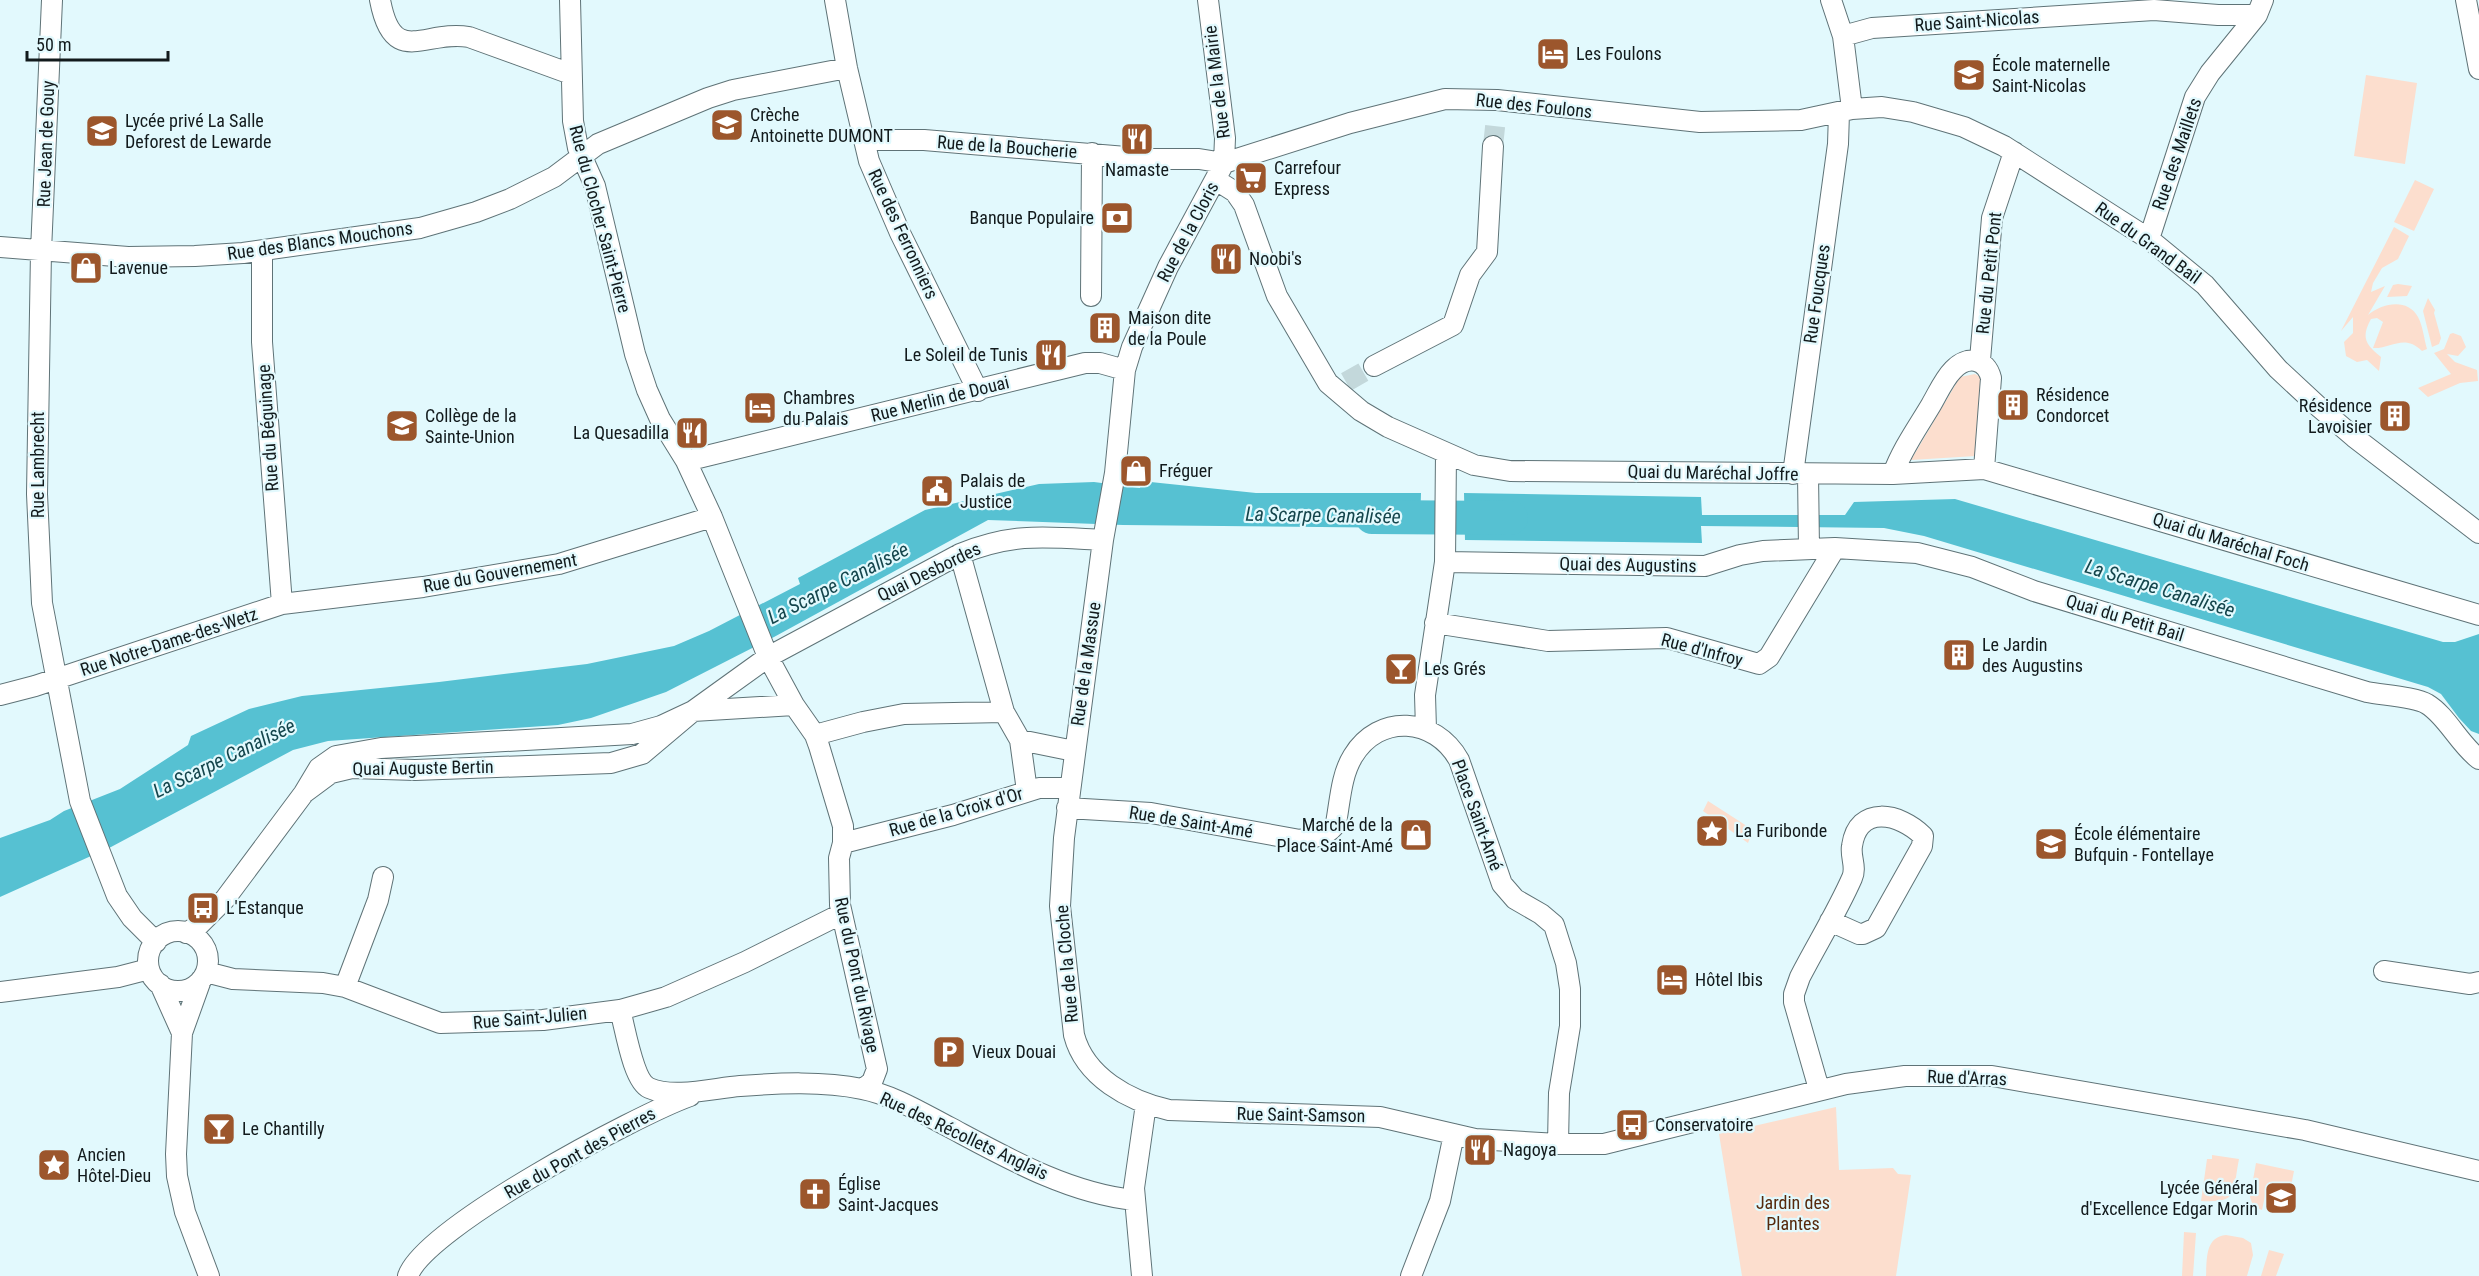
<svg xmlns="http://www.w3.org/2000/svg" width="2479" height="1276" font-family="'Roboto Condensed',sans-serif">
  <style>
    .green { fill: #fcdece }
    .water { fill: #56c1d2 }
    .lines { fill: none; stroke-linecap: round; stroke-linejoin: round }
    .river { stroke: #56c1d2; stroke-width: 34 }
    .minor-tunnel { stroke: #c3d8db; stroke-width: 20; stroke-dasharray: 20 10; stroke-linecap: butt }
    .minor-casing { stroke: #5f7377; stroke-width: 22 }
    .minor { stroke: #fff; stroke-width: 20 }
    .labels { text-anchor: middle; stroke-width: 4.5; stroke-linejoin: round; paint-order: stroke }
    .street-label { font-size: 18px; fill: #121a1c; stroke: #e2f9fd }
    .poi-label { font-size: 18px; fill: #121a1c; stroke: #e2f9fd; text-anchor: start }
    .park-label { font-size: 18px; fill: #56290b; stroke: #e2f9fd }
    .water-label { font-size: 20px; font-style: italic; fill: #14454c; stroke: #e2f9fd }
  </style>
  <rect width="100%" height="100%" fill="#e2f9fd"/>
  <path class="green" d="M 2366,75 L 2417,83 L 2405,164 L 2354,156 Z
    M 2415,180 L 2434,189 L 2414,231 L 2394,222 Z
    M 2394,227 L 2409,236 L 2398,259 L 2382,268 L 2373,283 L 2371,292 L 2385,286 L 2368,315 C 2381,304 2407,297 2418,317 C 2423,326 2424,339 2427,349 L 2422,351 C 2404,333 2391,349 2373,348 L 2383,322 L 2377,318 L 2371,319 C 2361,337 2365,344 2381,357 L 2379,371 L 2367,360 L 2357,362 L 2346,356 L 2344,342 L 2353,333 L 2353,317 L 2341,331 Z
    M 2398,284 L 2412,286 L 2407,296 L 2387,297 L 2393,285 Z
    M 2428,298 L 2435,310 L 2434,313 L 2441,338 L 2439,344 L 2432,347 L 2423,311 Z
    M 2453,333 L 2461,336 L 2466,347 L 2458,356 L 2447,354 L 2455,362 L 2477,370 L 2478,381 L 2460,383 L 2428,397 L 2418,388 L 2451,374 L 2434,353 L 2444,349 L 2450,334 Z
    M 1975,374 L 1984,379 L 1976,456 L 1911,460 L 1960,377 Z
    M 1708,801 L 1753,830 L 1748,843 L 1703,811 Z
    M 1836,1107 L 1839,1170 L 1893,1168 L 1898,1174 L 1911,1175 L 1896,1276 L 1742,1276 L 1719,1134 Z
    M 2212,1155 L 2239,1159 C 2232,1193 2240,1203 2201,1201 L 2207,1159 L 2212,1159 Z
    M 2256,1163 L 2294,1171 L 2288,1201 L 2265,1196 L 2262,1210 L 2253,1206 L 2250,1197 Z
    M 2184,1232 L 2196,1233 L 2193,1276 L 2182,1276 Z
    M 2226,1235 L 2243,1238 L 2251,1243 L 2253,1255 L 2247,1276 L 2206,1276 C 2207,1259 2205,1237 2226,1235 Z
    M 2269,1250 L 2284,1254 L 2276,1276 L 2261,1276 Z"/>
  <path class="water" d="M 1141,481 L 1256,493 L 1421,493 L 1420,528 L 1123,525 L 988,520 L 774,637 L 666,692 L 591,718 L 558,725 L 328,741 L 293,750 L 111,847 L 0,897 L 0,838 L 50,820 L 64,811 L 120,789 L 188,745 L 191,736 L 249,709 L 302,696 L 439,682 L 587,664 L 674,646 L 709,631 L 800,584 L 798,578 L 925,510 L 1039,484 L 1094,482 L 1140,488 Z
    M 1464,493 L 1701,497 L 1702,515 L 1845,515 L 1854,502 L 1955,499 L 2443,642 L 2455,642 L 2479,634 L 2479,734 L 2471,731 L 2459,718 L 2441,694 L 2428,687 L 1924,536 L 1884,528 L 1701,526 L 1702,543 L 1465,540 Z"/>
  <g class="lines">
    <path class="river" d="M 1372,517 L 1511,518"/>
    <path class="minor-tunnel" d="M 1493,146 L 1496,118
      M 1346,382 L 1374,366"/>
    <defs>
      <path id="minor" d="M 52,0 L 41,251 L 37,494 L 42,603 L 80,801 L 117,896 L 132,918 L 156,942
        M 380,0 C 393,69 425,29 469,37 L 571,74
        M 570,0 L 573,121 L 578,148 L 595,186 L 635,354 L 647,390 L 660,419 L 686,461 L 712,517 L 768,657 L 794,705 L 815,735 L 819,746 L 843,826 L 843,843 L 839,858 L 840,905 L 877,1069 L 872,1082 L 863,1089
        M 835,0 L 847,68 L 869,161 L 900,233 L 978,391
        M 1208,0 L 1225,138 L 1224,163 L 1168,267 L 1132,347 L 1125,370 L 1115,473 L 1103,540 L 1064,838 L 1060,906 L 1074,1035 C 1085,1077 1129,1101 1169,1110 L 1380,1117 L 1475,1139 L 1558,1144 L 1604,1144 L 1846,1084 L 1905,1076 L 1992,1076 L 2305,1130 L 2479,1171
        M 1831,0 L 1843,36 L 1852,109
        M 2466,0 L 2479,69
        M 1843,36 L 1872,28 L 2154,10 L 2218,15 L 2257,15
        M 864,140 L 924,140 L 1150,159 L 1199,159 L 1224,163 L 1350,123 L 1445,99 L 1497,100 L 1700,122 L 1801,120 L 1852,109 L 1882,107 L 1913,112 L 1964,127 L 2004,146 L 2149,239 L 2205,285 L 2278,369 L 2320,408 L 2354,437 L 2479,533
        M 1216,180 L 1235,192 L 1244,205 L 1277,296 L 1328,383 L 1361,411 L 1388,427 L 1474,465 L 1510,471 L 1893,474 L 1984,469 L 2479,615
        M 2149,239 L 2195,97 L 2210,73 L 2257,15 L 2263,0
        M 0,247 L 128,257 L 195,256 L 243,253 L 420,228 L 476,212 L 510,199 L 554,177 L 598,144 L 708,98 L 733,90 L 847,68
        M 262,251 L 262,342 L 282,604
        M 1091,296 L 1092,153
        M 1980,360 L 1992,218 L 2014,152
        M 1374,366 L 1453,325 L 1470,275 L 1487,252 L 1493,146
        M 686,461 L 1085,363 L 1100,363 L 1125,370
        M 1793,474 L 1838,144 L 1839,113
        M 1808,474 L 1809,549
        M 1893,474 C 1902,449 1918,427 1931,405 C 1938,393 1944,379 1953,370 C 1967,355 1986,358 1991,378 L 1984,469
        M 960,554 L 1004,712 L 1020,740 L 1027,791
        M 1445,562 L 1705,566 L 1740,555 L 1763,551 L 1835,548 L 1917,553 L 1972,567 L 2034,591 L 2367,692 C 2382,695 2416,697 2427,704 C 2447,716 2459,744 2479,759
        M 1435,623 L 1548,641 L 1667,638 L 1759,664 L 1769,657 L 1835,548
        M 0,695 L 35,686 L 282,604 L 423,587 L 559,564 L 712,517
        M 1426,729 L 1425,695 L 1445,562 L 1446,453
        M 815,735 L 863,722 L 904,714 L 1004,712
        M 1020,740 L 1074,751
        M 304,793 L 331,773 L 352,768 L 415,770 L 611,763 L 642,754 L 693,711 L 768,657 L 960,554 C 1015,532 1046,537 1103,540
        M 1067,808 L 1151,813 L 1300,840 C 1314,837 1328,837 1336,823 C 1340,802 1341,775 1353,756 C 1379,713 1435,717 1459,760 L 1502,884 L 1515,899 L 1541,914 L 1554,925 L 1566,963 L 1570,989 L 1570,1026 L 1559,1093 L 1558,1144
        M 843,843 L 953,815 L 1039,788 L 1070,788
        M148 961a30 30 0 1 1 60 0a30 30 0 1 1-60 0Z
        M 186,933 L 199,925 L 225,899 L 304,793 L 319,768 L 336,756 L 381,748 L 632,734 L 661,726 L 693,711 L 794,705
        M 2384,971 L 2470,984 L 2479,982
        M 206,972 L 233,979 L 323,983 L 345,987 L 440,1023 L 543,1020 L 620,1010 L 666,997 L 745,962 L 841,914
        M 201,980 L 182,1033 L 176,1154 L 177,1176 L 185,1212 L 209,1276
        M 160,984 L 182,1033
        M 345,987 L 378,900 L 383,877
        M 0,992 L 118,977 L 149,969
        M 620,1010 C 625,1027 633,1081 649,1088 C 674,1099 714,1088 740,1086 C 779,1083 823,1081 862,1089 C 893,1095 922,1113 949,1127 C 1007,1158 1068,1193 1134,1200
        M 1819,1089 L 1794,1002 L 1794,994 L 1800,977 C 1817,944 1837,912 1852,878 C 1857,867 1850,857 1852,846 C 1858,804 1900,813 1923,836 L 1922,846 L 1876,928 L 1863,934 L 1859,934 L 1830,921
        M 408,1276 C 424,1228 637,1115 690,1096
        M 1142,1276 L 1134,1188 L 1146,1104
        M 1411,1276 L 1440,1201 L 1454,1134"/>
    </defs>
    <use href="#minor" class="minor-casing"/>
    <use href="#minor" class="minor"/>
  </g>
  <defs>
    <symbol id="hotel-square" viewBox="-11 -11 22 22"><rect x="-9" y="-9" width="18" height="18" rx="4" fill="#9c562c" stroke="#e2f9fd"/><path d="M-6-4.5h1.5V1H6V5H4.5V3h-9V5H-6ZM-4 0a1.8 1.8 0 1 1 3.6 0ZM.5 0V-2.5h3Q6-2.5 6 0Z" fill="#fff"/></symbol>
    <symbol id="school-square" viewBox="-11 -11 22 22"><rect x="-9" y="-9" width="18" height="18" rx="4" fill="#9c562c" stroke="#e2f9fd"/><path d="M0-5L7-2L0 1L-7-2ZM-4 1L0 2.5L4 1V4Q0 6-4 4Z" fill="#fff"/></symbol>
    <symbol id="restaurant-square" viewBox="-11 -11 22 22"><rect x="-9" y="-9" width="18" height="18" rx="4" fill="#9c562c" stroke="#e2f9fd"/><path d="M-5-6h1v4h1v-4h1v4h1v-4h1v5L-1.5 .5V6h-2V.5L-5-1ZM5-6V6H3V1.5H1.5Q1.5-4 5-6Z" fill="#fff"/></symbol>
    <symbol id="supermarket-square" viewBox="-11 -11 22 22"><rect x="-9" y="-9" width="18" height="18" rx="4" fill="#9c562c" stroke="#e2f9fd"/><path d="M-6-5.5h2.5l.6 2H6L4.5 2H-2.5L-4.4-4H-6ZM-1.5 3.2a1.3 1.3 0 1 0 .1 0ZM3 3.2a1.3 1.3 0 1 0 .1 0Z" fill="#fff"/></symbol>
    <symbol id="bank-square" viewBox="-11 -11 22 22"><rect x="-9" y="-9" width="18" height="18" rx="4" fill="#9c562c" stroke="#e2f9fd"/><path d="M-6-4H6V4H-6ZM0-2.3a2.3 2.3 0 1 0 0 4.6a2.3 2.3 0 1 0 0-4.6Z" fill="#fff"/></symbol>
    <symbol id="shop-square" viewBox="-11 -11 22 22"><rect x="-9" y="-9" width="18" height="18" rx="4" fill="#9c562c" stroke="#e2f9fd"/><path d="M-5-2.5h2.3a2.7 3.5 0 0 1 5.4 0H5L5.5 6h-11ZM-1.5-2.5h3a1.5 2.3 0 0 0-3 0Z" fill="#fff"/></symbol>
    <symbol id="building-square" viewBox="-11 -11 22 22"><rect x="-9" y="-9" width="18" height="18" rx="4" fill="#9c562c" stroke="#e2f9fd"/><path d="M-4-6H4V6H1V3H-1V6H-4ZM-2.5-4.3h1.7v1.8h-1.7ZM.8-4.3h1.7v1.8H.8ZM-2.5-1h1.7V.8h-1.7ZM.8-1h1.7V.8H.8Z" fill="#fff"/></symbol>
    <symbol id="civic-square" viewBox="-11 -11 22 22"><rect x="-9" y="-9" width="18" height="18" rx="4" fill="#9c562c" stroke="#e2f9fd"/><path d="M-.6-6.5H3V-4.5H.6V-3L4-1V1h2V6H-6V1h2V-1L-.6-3ZM-1.2 2.5V6h2.4V2.5Z" fill="#fff"/></symbol>
    <symbol id="bar-square" viewBox="-11 -11 22 22"><rect x="-9" y="-9" width="18" height="18" rx="4" fill="#9c562c" stroke="#e2f9fd"/><path d="M-6-5H6L.8 .8V4.5H3.5V6h-7V4.5H-.8V.8Z" fill="#fff"/></symbol>
    <symbol id="sight-square" viewBox="-11 -11 22 22"><rect x="-9" y="-9" width="18" height="18" rx="4" fill="#9c562c" stroke="#e2f9fd"/><path d="M0-6L1.8-2.2L6-1.7L2.9 1.2L3.7 5.4L0 3.3L-3.7 5.4L-2.9 1.2L-6-1.7L-1.8-2.2Z" fill="#fff"/></symbol>
    <symbol id="bus-square" viewBox="-11 -11 22 22"><rect x="-9" y="-9" width="18" height="18" rx="4" fill="#9c562c" stroke="#e2f9fd"/><path d="M-5-6H5V4H4V6H2V4H-2V6H-4V4H-5ZM-3.5-4V0h7V-4ZM-3.5 1.2v1.5H-2V1.2ZM2 1.2v1.5H3.5V1.2Z" fill="#fff"/></symbol>
    <symbol id="parking-square" viewBox="-11 -11 22 22"><rect x="-9" y="-9" width="18" height="18" rx="4" fill="#9c562c" stroke="#e2f9fd"/><path d="M-3.5-5.5H1a3.5 3.5 0 0 1 0 7H-1V5.5H-3.5ZM-1-3.4V-.6H.8a1.4 1.4 0 0 0 0-2.8Z" fill="#fff"/></symbol>
    <symbol id="church-square" viewBox="-11 -11 22 22"><rect x="-9" y="-9" width="18" height="18" rx="4" fill="#9c562c" stroke="#e2f9fd"/><path d="M-1.2-6h2.4v3.5h3.3v2.4h-3.3V6h-2.4V-.1h-3.3v-2.4h3.3Z" fill="#fff"/></symbol>
  </defs>
  <g fill-rule="evenodd">
    <use href="#hotel-square" x="1534" y="35" width="38" height="38"/>
    <use href="#school-square" x="1950" y="56" width="38" height="38"/>
    <use href="#school-square" x="708" y="106" width="38" height="38"/>
    <use href="#school-square" x="83" y="112" width="38" height="38"/>
    <use href="#restaurant-square" x="1118" y="120" width="38" height="38"/>
    <use href="#supermarket-square" x="1232" y="159" width="38" height="38"/>
    <use href="#bank-square" x="1098" y="199" width="38" height="38"/>
    <use href="#restaurant-square" x="1207" y="240" width="38" height="38"/>
    <use href="#shop-square" x="67" y="249" width="38" height="38"/>
    <use href="#building-square" x="1086" y="309" width="38" height="38"/>
    <use href="#restaurant-square" x="1032" y="336" width="38" height="38"/>
    <use href="#building-square" x="1994" y="386" width="38" height="38"/>
    <use href="#hotel-square" x="741" y="389" width="38" height="38"/>
    <use href="#building-square" x="2376" y="397" width="38" height="38"/>
    <use href="#school-square" x="383" y="407" width="38" height="38"/>
    <use href="#restaurant-square" x="673" y="414" width="38" height="38"/>
    <use href="#shop-square" x="1117" y="452" width="38" height="38"/>
    <use href="#civic-square" x="918" y="472" width="38" height="38"/>
    <use href="#building-square" x="1940" y="636" width="38" height="38"/>
    <use href="#bar-square" x="1382" y="650" width="38" height="38"/>
    <use href="#sight-square" x="1693" y="812" width="38" height="38"/>
    <use href="#shop-square" x="1397" y="816" width="38" height="38"/>
    <use href="#school-square" x="2032" y="825" width="38" height="38"/>
    <use href="#bus-square" x="184" y="889" width="38" height="38"/>
    <use href="#hotel-square" x="1653" y="961" width="38" height="38"/>
    <use href="#parking-square" x="930" y="1033" width="38" height="38"/>
    <use href="#bus-square" x="1613" y="1106" width="38" height="38"/>
    <use href="#bar-square" x="200" y="1110" width="38" height="38"/>
    <use href="#restaurant-square" x="1461" y="1131" width="38" height="38"/>
    <use href="#sight-square" x="35" y="1146" width="38" height="38"/>
    <use href="#church-square" x="796" y="1175" width="38" height="38"/>
    <use href="#school-square" x="2262" y="1179" width="38" height="38"/>
  </g>
  <g class="labels">
    <g class="street-label">
      <text transform="translate(1977 21) rotate(-4)" y="6">Rue Saint-Nicolas</text>
      <text transform="translate(1217 82) rotate(-97)" y="6">Rue de la Mairie</text>
      <text transform="translate(1534 106) rotate(6)" y="6">Rue des Foulons</text>
      <text transform="translate(46 144) rotate(-88)" y="6">Rue Jean de Gouy</text>
      <text transform="translate(1007 147) rotate(4)" y="6">Rue de la Boucherie</text>
      <text transform="translate(2177 154) rotate(-71)" y="6">Rue des Maillets</text>
      <text transform="translate(600 219) rotate(75)" y="6">Rue du Clocher Saint-Pierre</text>
      <text transform="translate(1188 232) rotate(-62)" y="6">Rue de la Cloris</text>
      <text transform="translate(903 234) rotate(65)" y="6">Rue des Ferronniers</text>
      <text transform="translate(320 241) rotate(-8)" y="6">Rue des Blancs Mouchons</text>
      <text transform="translate(2148 243) rotate(36)" y="6">Rue du Grand Bail</text>
      <text transform="translate(1989 273) rotate(-84)" y="6">Rue du Petit Pont</text>
      <text transform="translate(1817 294) rotate(-82)" y="6">Rue Foucques</text>
      <text transform="translate(940 399) rotate(-14)" y="6">Rue Merlin de Douai</text>
      <text transform="translate(268 428) rotate(-94)" y="6">Rue du Béguinage</text>
      <text transform="translate(38 465) rotate(-90)" y="6">Rue Lambrecht</text>
      <text transform="translate(1713 473) rotate(1)" y="6">Quai du Maréchal Joffre</text>
      <text transform="translate(2231 542) rotate(17)" y="6">Quai du Maréchal Foch</text>
      <text transform="translate(1628 565) rotate(1)" y="6">Quai des Augustins</text>
      <text transform="translate(929 572) rotate(-26)" y="6">Quai Desbordes</text>
      <text transform="translate(500 573) rotate(-10)" y="6">Rue du Gouvernement</text>
      <text transform="translate(2125 618) rotate(17)" y="6">Quai du Petit Bail</text>
      <text transform="translate(169 642) rotate(-18)" y="6">Rue Notre-Dame-des-Wetz</text>
      <text transform="translate(1702 650) rotate(15)" y="6">Rue d'Infroy</text>
      <text transform="translate(1086 664) rotate(-82)" y="6">Rue de la Massue</text>
      <text transform="translate(423 768) rotate(-1)" y="6">Quai Auguste Bertin</text>
      <text transform="translate(956 812) rotate(-16)" y="6">Rue de la Croix d'Or</text>
      <text transform="translate(1477 815) rotate(70)" y="6">Place Saint-Amé</text>
      <text transform="translate(1191 822) rotate(9)" y="6">Rue de Saint-Amé</text>
      <text transform="translate(1067 964) rotate(-95)" y="6">Rue de la Cloche</text>
      <text transform="translate(857 975) rotate(78)" y="6">Rue du Pont du Rivage</text>
      <text transform="translate(530 1018) rotate(-5)" y="6">Rue Saint-Julien</text>
      <text transform="translate(1967 1078) rotate(2)" y="6">Rue d'Arras</text>
      <text transform="translate(1301 1115) rotate(1)" y="6">Rue Saint-Samson</text>
      <text transform="translate(964 1136) rotate(25)" y="6">Rue des Récollets Anglais</text>
      <text transform="translate(580 1153) rotate(-29)" y="6">Rue du Pont des Pierres</text>
    </g>
    <g class="poi-label">
      <text x="1576" y="60">Les Foulons</text>
      <text x="1992" y="71">École maternelle<tspan x="1992" dy="21">Saint-Nicolas</tspan></text>
      <text x="750" y="121">Crèche<tspan x="750" dy="21">Antoinette DUMONT</tspan></text>
      <text x="125" y="127">Lycée privé La Salle<tspan x="125" dy="21">Deforest de Lewarde</tspan></text>
      <text x="1274" y="174">Carrefour<tspan x="1274" dy="21">Express</tspan></text>
      <text x="1137" y="176" text-anchor="middle">Namaste</text>
      <text x="1094" y="224" text-anchor="end">Banque Populaire</text>
      <text x="1249" y="265">Noobi's</text>
      <text x="109" y="274">Lavenue</text>
      <text x="1128" y="324">Maison dite<tspan x="1128" dy="21">de la Poule</tspan></text>
      <text x="1028" y="361" text-anchor="end">Le Soleil de Tunis</text>
      <text x="2036" y="401">Résidence<tspan x="2036" dy="21">Condorcet</tspan></text>
      <text x="783" y="404">Chambres<tspan x="783" dy="21">du Palais</tspan></text>
      <text x="2372" y="412" text-anchor="end">Résidence<tspan x="2372" dy="21">Lavoisier</tspan></text>
      <text x="425" y="422">Collège de la<tspan x="425" dy="21">Sainte-Union</tspan></text>
      <text x="669" y="439" text-anchor="end">La Quesadilla</text>
      <text x="1159" y="477">Fréguer</text>
      <text x="960" y="487">Palais de<tspan x="960" dy="21">Justice</tspan></text>
      <text x="1982" y="651">Le Jardin<tspan x="1982" dy="21">des Augustins</tspan></text>
      <text x="1424" y="675">Les Grés</text>
      <text x="1393" y="831" text-anchor="end">Marché de la<tspan x="1393" dy="21">Place Saint-Amé</tspan></text>
      <text x="1735" y="837">La Furibonde</text>
      <text x="2074" y="840">École élémentaire<tspan x="2074" dy="21">Bufquin - Fontellaye</tspan></text>
      <text x="226" y="914">L'Estanque</text>
      <text x="1695" y="986">Hôtel Ibis</text>
      <text x="972" y="1058">Vieux Douai</text>
      <text x="1655" y="1131">Conservatoire</text>
      <text x="242" y="1135">Le Chantilly</text>
      <text x="1503" y="1156">Nagoya</text>
      <text x="77" y="1161">Ancien<tspan x="77" dy="21">Hôtel-Dieu</tspan></text>
      <text x="838" y="1190">Église<tspan x="838" dy="21">Saint-Jacques</tspan></text>
      <text x="2258" y="1194" text-anchor="end">Lycée Général<tspan x="2258" dy="21">d'Excellence Edgar Morin</tspan></text>
    </g>
    <g class="park-label">
      <text x="1793" y="1209">Jardin des<tspan x="1793" dy="21">Plantes</tspan></text>
    </g>
    <g class="water-label">
      <text transform="translate(1323 515) rotate(1)" y="7">La Scarpe Canalisée</text>
      <text transform="translate(838 583) rotate(-27)" y="7">La Scarpe Canalisée</text>
      <text transform="translate(2160 588) rotate(17)" y="7">La Scarpe Canalisée</text>
      <text transform="translate(224 758) rotate(-26)" y="7">La Scarpe Canalisée</text>
    </g>
  </g>
  <path d="M27 51v9h141v-9" fill="none" stroke="#121a1c" stroke-width="3"/>
  <text x="36" y="51" font-size="18" fill="#121a1c" stroke="#e2f9fd" stroke-width="4.5" paint-order="stroke">50 m</text>
</svg>
